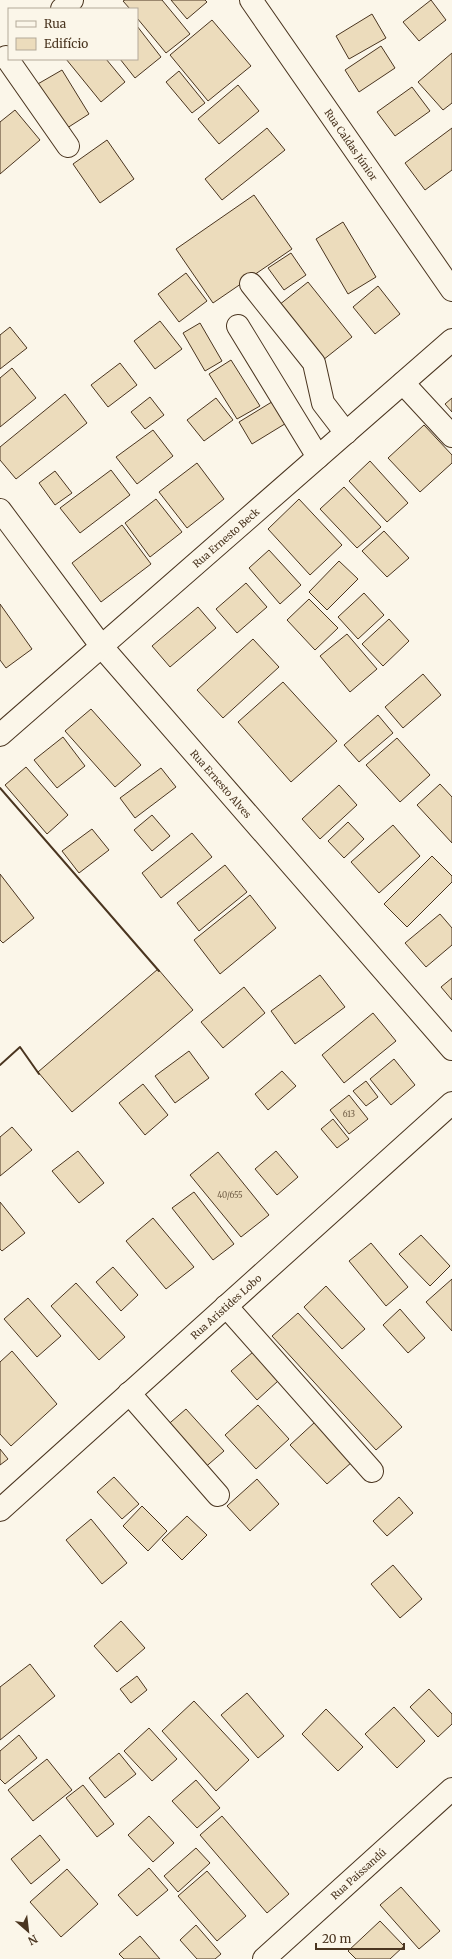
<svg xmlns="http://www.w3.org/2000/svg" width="452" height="1959" font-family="Merriweather,serif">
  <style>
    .building { fill: #ecdcbc; stroke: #4a3520 }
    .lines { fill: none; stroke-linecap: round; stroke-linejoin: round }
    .minor-casing { stroke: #4a3520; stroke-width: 24 }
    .minor { stroke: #fbf6e9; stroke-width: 22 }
    .wall { stroke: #4a3520; stroke-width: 2 }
    .labels { text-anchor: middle; stroke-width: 3; stroke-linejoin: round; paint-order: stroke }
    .number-label { font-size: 8px; fill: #725f47 }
    .street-label { font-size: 10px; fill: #4a3520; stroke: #fbf6e9 }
  </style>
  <rect width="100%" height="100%" fill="#fbf6e9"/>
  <path class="building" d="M 125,0 L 162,0 L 190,34 L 166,53 L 137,18 L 137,9 L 130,9 L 123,1 Z
    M 171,0 L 205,0 L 207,2 L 187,19 Z
    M 431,0 L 446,20 L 419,41 L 403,22 Z
    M 372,14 L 386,38 L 349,59 L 336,36 Z
    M 212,20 L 251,66 L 208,101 L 170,55 Z
    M 137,26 L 161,57 L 135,78 L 120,59 L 137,59 Z
    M 381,46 L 395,68 L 359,92 L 345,70 Z
    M 452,53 L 452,103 L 443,110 L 418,82 Z
    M 66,59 L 106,59 L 125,82 L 101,102 Z
    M 62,70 L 89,114 L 64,130 L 36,85 Z
    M 179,71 L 205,103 L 192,113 L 166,82 Z
    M 238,85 L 259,111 L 219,144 L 198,119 Z
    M 412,87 L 430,111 L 395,136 L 377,112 Z
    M 15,110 L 40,140 L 0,174 L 0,122 Z
    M 267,128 L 285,150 L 222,200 L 205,179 Z
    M 452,128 L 452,170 L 425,190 L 405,163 Z
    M 107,140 L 134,179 L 100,203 L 73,164 Z
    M 254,195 L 292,249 L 213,303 L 176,249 Z
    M 343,222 L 376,277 L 348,294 L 316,239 Z
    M 291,253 L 306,275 L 284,290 L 268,268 Z
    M 186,273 L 207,301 L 179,322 L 158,294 Z
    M 308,282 L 352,337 L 323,360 L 279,305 Z
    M 378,286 L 400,314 L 375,334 L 353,307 Z
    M 160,321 L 182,349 L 155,369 L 134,341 Z
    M 200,323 L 222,361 L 205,371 L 183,333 Z
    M 10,327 L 27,348 L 0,369 L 0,335 Z
    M 231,360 L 260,406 L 237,419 L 209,374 Z
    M 120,363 L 137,385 L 108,407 L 91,385 Z
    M 12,368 L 36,398 L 0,427 L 0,378 Z
    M 65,394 L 87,423 L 16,479 L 0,460 L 0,447 Z
    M 150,397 L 164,415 L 145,429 L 131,412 Z
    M 216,398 L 233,420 L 204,441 L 187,420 Z
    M 452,398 L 452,412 L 445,404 Z
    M 275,400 L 288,422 L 252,444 L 239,422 Z
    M 424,425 L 452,455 L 452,463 L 420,492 L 388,458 Z
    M 153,430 L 173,456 L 137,484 L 116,457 Z
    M 370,461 L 408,503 L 387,522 L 349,481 Z
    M 197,463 L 224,499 L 187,528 L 159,492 Z
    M 111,470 L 130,495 L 80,533 L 60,508 Z
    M 55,471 L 72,493 L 55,505 L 39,483 Z
    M 344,487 L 381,527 L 357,548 L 320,509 Z
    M 156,499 L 182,532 L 150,557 L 125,523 Z
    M 299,499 L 342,545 L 310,575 L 268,529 Z
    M 122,525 L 151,564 L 101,602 L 72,563 Z
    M 384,531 L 409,558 L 387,577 L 362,551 Z
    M 269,550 L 301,585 L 280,604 L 249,568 Z
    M 339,561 L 358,579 L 327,610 L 309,592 Z
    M 246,583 L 267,607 L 237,633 L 216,609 Z
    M 364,593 L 384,615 L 358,639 L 338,617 Z
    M 309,599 L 338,628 L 315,650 L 287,620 Z
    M 0,604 L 32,649 L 6,668 L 0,660 Z
    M 198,607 L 216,628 L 170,667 L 152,646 Z
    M 389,619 L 409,641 L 383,666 L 362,644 Z
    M 347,634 L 377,669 L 350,692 L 320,656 Z
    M 253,639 L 279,667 L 223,718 L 197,690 Z
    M 423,674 L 441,695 L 403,728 L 385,707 Z
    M 283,682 L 337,741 L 291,782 L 238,722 Z
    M 91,709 L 141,765 L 115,787 L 65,731 Z
    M 378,715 L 393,733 L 359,762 L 344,745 Z
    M 63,737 L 85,766 L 57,788 L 34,760 Z
    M 397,738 L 430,775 L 400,802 L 366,765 Z
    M 26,767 L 68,815 L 47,834 L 5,785 Z
    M 161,768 L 176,787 L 135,818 L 120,798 Z
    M 440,784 L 452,797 L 452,843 L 417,805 Z
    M 339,785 L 357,805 L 320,839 L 302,819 Z
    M 152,815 L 170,836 L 152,851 L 134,830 Z
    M 348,822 L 364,839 L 344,858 L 328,841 Z
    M 393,825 L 420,856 L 379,893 L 351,862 Z
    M 92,829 L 109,850 L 79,873 L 62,851 Z
    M 192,833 L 212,857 L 161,898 L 142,873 Z
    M 432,856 L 452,876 L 452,882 L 407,927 L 384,904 Z
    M 225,865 L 247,892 L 199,931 L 177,903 Z
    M 0,874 L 34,918 L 3,943 L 0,940 Z
    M 250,895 L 276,928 L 220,974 L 194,940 Z
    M 440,914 L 452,928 L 452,945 L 426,967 L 405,943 Z
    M 158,969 L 193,1010 L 72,1112 L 38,1072 Z
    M 320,975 L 345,1007 L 295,1044 L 271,1011 Z
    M 452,978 L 452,1000 L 441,987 Z
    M 244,987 L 265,1013 L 223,1048 L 201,1022 Z
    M 373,1013 L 396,1041 L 344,1083 L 322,1055 Z
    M 189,1051 L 209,1078 L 175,1103 L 155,1076 Z
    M 394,1059 L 415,1085 L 391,1105 L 370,1079 Z
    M 282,1071 L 296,1086 L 268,1110 L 255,1094 Z
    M 366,1081 L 378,1097 L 366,1106 L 353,1091 Z
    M 143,1084 L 168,1115 L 145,1135 L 119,1103 Z
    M 349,1095 L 368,1119 L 349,1134 L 330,1110 Z
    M 333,1119 L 349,1139 L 337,1148 L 321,1129 Z
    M 12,1127 L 32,1150 L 0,1176 L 0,1137 Z
    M 78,1151 L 104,1183 L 79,1203 L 52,1171 Z
    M 276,1151 L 298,1177 L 277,1195 L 255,1169 Z
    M 218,1152 L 269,1215 L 241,1237 L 190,1175 Z
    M 194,1192 L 234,1244 L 213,1260 L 172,1208 Z
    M 0,1202 L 25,1233 L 2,1251 L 0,1249 Z
    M 153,1218 L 194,1267 L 166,1289 L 126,1241 Z
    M 421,1235 L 450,1266 L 430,1286 L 399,1254 Z
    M 371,1243 L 408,1287 L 386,1306 L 349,1261 Z
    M 113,1267 L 138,1295 L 121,1311 L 96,1282 Z
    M 452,1279 L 452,1331 L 426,1302 Z
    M 76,1283 L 125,1337 L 99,1360 L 51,1306 Z
    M 326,1286 L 365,1329 L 342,1349 L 304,1307 Z
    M 28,1298 L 61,1336 L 37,1357 L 4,1319 Z
    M 400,1309 L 425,1338 L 408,1353 L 383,1325 Z
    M 298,1313 L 402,1427 L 376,1450 L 272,1336 Z
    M 12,1351 L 57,1404 L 11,1446 L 0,1434 L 0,1362 Z
    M 253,1352 L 278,1381 L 257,1400 L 231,1371 Z
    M 258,1405 L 289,1439 L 256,1469 L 225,1435 Z
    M 186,1409 L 224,1451 L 202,1470 L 164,1428 Z
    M 315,1422 L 352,1462 L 327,1484 L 290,1445 Z
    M 0,1449 L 8,1459 L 0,1465 Z
    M 114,1477 L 139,1504 L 122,1519 L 97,1492 Z
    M 257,1479 L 279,1504 L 250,1531 L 227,1506 Z
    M 399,1497 L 413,1513 L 387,1536 L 373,1521 Z
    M 142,1506 L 167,1531 L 148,1551 L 123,1526 Z
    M 187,1516 L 207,1535 L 182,1560 L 162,1540 Z
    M 91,1519 L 127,1563 L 102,1584 L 66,1540 Z
    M 393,1565 L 422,1599 L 400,1618 L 371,1584 Z
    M 121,1621 L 145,1648 L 117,1672 L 94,1646 Z
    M 30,1664 L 55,1696 L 0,1740 L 0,1687 Z
    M 137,1676 L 147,1690 L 131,1703 L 120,1689 Z
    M 429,1689 L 452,1714 L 452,1724 L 438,1737 L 410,1707 Z
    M 247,1693 L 284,1736 L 258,1758 L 221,1715 Z
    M 194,1701 L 249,1760 L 216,1791 L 162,1731 Z
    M 394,1707 L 425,1741 L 397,1768 L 365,1734 Z
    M 326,1709 L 363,1747 L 338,1771 L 302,1734 Z
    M 149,1728 L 177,1759 L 152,1781 L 124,1751 Z
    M 19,1735 L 37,1758 L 5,1784 L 0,1779 L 0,1751 Z
    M 119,1753 L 136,1774 L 105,1798 L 89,1778 Z
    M 47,1759 L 72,1790 L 33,1821 L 8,1790 Z
    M 196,1780 L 220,1808 L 197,1828 L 172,1801 Z
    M 83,1785 L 114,1824 L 97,1837 L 66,1798 Z
    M 149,1816 L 174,1843 L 153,1862 L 128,1835 Z
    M 222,1816 L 289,1894 L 267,1913 L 200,1835 Z
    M 40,1835 L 60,1860 L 31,1884 L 11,1859 Z
    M 196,1848 L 210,1863 L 178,1892 L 164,1876 Z
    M 149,1868 L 168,1890 L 137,1916 L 118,1895 Z
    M 67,1869 L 98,1904 L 61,1937 L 30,1902 Z
    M 207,1871 L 246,1916 L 217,1941 L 178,1896 Z
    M 401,1887 L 440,1931 L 419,1949 L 380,1905 Z
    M 380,1921 L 404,1946 L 390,1959 L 356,1959 L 348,1951 Z
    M 196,1925 L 221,1954 L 215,1959 L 197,1959 L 180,1940 Z
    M 140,1936 L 160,1959 L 124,1959 L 119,1954 Z"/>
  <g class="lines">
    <defs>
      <g id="minor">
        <path id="s1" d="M 251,0 L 452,290"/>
        <path d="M 62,9 L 72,0"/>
        <path d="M 6,57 L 68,146"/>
        <path d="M 251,284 L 314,363 L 323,403 L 346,433"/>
        <path d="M 238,326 L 318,457"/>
        <path d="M 403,383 L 452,436"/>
        <path id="s2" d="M 0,510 L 102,647 L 452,1049"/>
        <path id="s3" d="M 0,735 L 452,340"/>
        <path d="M 226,1306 L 372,1471"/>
        <path d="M 129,1393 L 218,1495"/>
        <path id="s4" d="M 0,1510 L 452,1103"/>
        <path id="s5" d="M 264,1959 L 452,1789"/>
      </g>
    </defs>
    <use href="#minor" class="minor-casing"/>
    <use href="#minor" class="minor"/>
    <path class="wall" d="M 0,788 L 159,971
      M 0,1065 L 20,1047 L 39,1074"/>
  </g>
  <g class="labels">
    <g class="number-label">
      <text x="349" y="1117">613</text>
      <text x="230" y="1198">40/655</text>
    </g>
    <g class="street-label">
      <text dy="4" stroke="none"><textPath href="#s1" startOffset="176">Rua Caldas Júnior</textPath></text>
      <text dy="4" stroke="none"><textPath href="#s3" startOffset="300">Rua Ernesto Beck</textPath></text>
      <text dy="4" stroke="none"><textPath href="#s2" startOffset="352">Rua Ernesto Alves</textPath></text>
      <text dy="4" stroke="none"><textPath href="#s4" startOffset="304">Rua Aristides Lobo</textPath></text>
      <text dy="4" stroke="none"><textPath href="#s5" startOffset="127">Rua Paissandú</textPath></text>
    </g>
  </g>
  <rect x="8" y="8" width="130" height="52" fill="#fbf6e9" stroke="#b4a999"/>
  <rect x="16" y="21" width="20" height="6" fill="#fbf6e9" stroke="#b4a999"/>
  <text x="44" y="28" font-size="12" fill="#4a3520">Rua</text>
  <rect x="16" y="38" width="20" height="12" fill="#ecdcbc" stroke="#b4a999"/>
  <text x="44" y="48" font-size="12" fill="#4a3520">Edifício</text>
  <g transform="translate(28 1931) rotate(152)" stroke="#fbf6e9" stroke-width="3" paint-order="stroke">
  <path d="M0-3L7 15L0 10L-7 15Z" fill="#4a3520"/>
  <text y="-6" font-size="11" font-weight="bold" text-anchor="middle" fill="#4a3520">N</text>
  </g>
  <path d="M316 1943v6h88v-6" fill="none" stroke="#4a3520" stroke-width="2"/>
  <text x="322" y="1943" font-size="12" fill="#4a3520" stroke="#fbf6e9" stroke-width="3" paint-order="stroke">20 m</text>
</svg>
